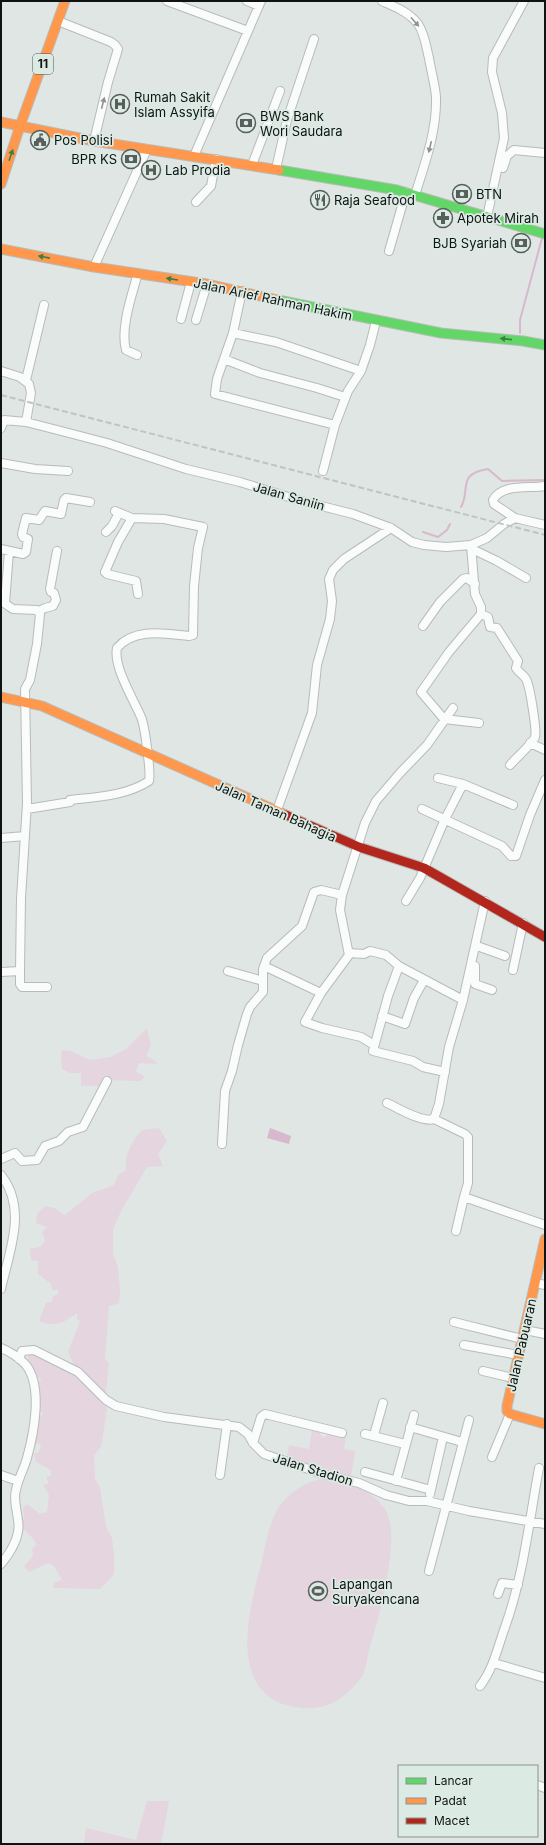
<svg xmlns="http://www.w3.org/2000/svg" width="546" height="1845" font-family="Inter,sans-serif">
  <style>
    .green { fill: #e4d5df }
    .water { fill: #d8b8cd }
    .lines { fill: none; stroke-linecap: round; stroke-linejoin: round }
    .stream { stroke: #d8b8cd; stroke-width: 2 }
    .street-casing { stroke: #b7bcb9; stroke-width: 10 }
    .fast-casing { stroke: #b7bcb9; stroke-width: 11 }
    .slow-casing { stroke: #b7bcb9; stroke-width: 11 }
    .jam-casing { stroke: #b7bcb9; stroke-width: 11 }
    .street { stroke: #fafbfb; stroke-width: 8 }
    .fast { stroke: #63d668; stroke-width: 9 }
    .slow { stroke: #ff974d; stroke-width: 9 }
    .jam { stroke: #b3261e; stroke-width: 9 }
    .rail { stroke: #c1c3c3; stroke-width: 2; stroke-dasharray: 6 3; stroke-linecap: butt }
    .oneway { fill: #909392 }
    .oneway2 { fill: #3d7f41 }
    .labels { text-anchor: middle; stroke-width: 3.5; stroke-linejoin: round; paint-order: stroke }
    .shield { fill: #dceae4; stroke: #4c5451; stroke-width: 1 }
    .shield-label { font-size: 12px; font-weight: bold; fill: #0f1412 }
    .poi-label { font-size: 13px; fill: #0f1412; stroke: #dceae4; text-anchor: start }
    .street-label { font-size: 13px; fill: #0f1412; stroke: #dceae4 }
  </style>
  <rect width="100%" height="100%" fill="#e0e6e3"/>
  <path class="green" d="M 147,1028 L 151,1045 L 146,1056 L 154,1060 L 158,1064 L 139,1063 L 136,1072 L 145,1076 L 141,1081 L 103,1080 L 103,1086 L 81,1086 L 81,1073 L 70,1073 L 62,1069 L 61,1058 L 62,1050 L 71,1051 L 90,1060 L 111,1057 L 126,1049 Z
    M 159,1128 L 167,1141 L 158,1154 L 163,1166 L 147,1167 L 121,1211 L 113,1229 L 113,1254 L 118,1267 L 120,1291 L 119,1303 L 109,1306 L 105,1360 L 109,1363 L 106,1393 L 107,1410 L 101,1447 L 94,1455 L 95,1479 L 100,1487 L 106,1527 L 112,1538 L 114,1554 L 114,1574 L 100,1589 L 53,1588 L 54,1583 L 62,1580 L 54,1566 L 48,1563 L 29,1572 L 24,1566 L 33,1556 L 32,1549 L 36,1545 L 35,1541 L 21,1526 L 24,1519 L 23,1508 L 27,1504 L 40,1514 L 47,1512 L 49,1495 L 43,1485 L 49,1484 L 46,1477 L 51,1475 L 51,1470 L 36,1462 L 34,1454 L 39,1452 L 41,1445 L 38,1443 L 32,1444 L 26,1438 L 30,1433 L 32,1416 L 41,1416 L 43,1413 L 32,1405 L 41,1395 L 36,1384 L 42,1379 L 33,1377 L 28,1359 L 28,1350 L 74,1365 L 68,1352 L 80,1321 L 77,1319 L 77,1313 C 63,1323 55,1328 39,1321 L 46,1303 L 52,1302 L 53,1296 L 57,1295 L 59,1290 L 52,1290 L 51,1284 L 38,1274 L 38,1261 L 31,1260 L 30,1248 C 38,1248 42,1248 45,1240 L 42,1232 L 47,1227 L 36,1223 L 37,1214 L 45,1206 L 54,1208 L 65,1215 L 92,1193 L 114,1185 L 118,1175 L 126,1170 C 124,1154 132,1142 142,1130 Z
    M 312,1430 L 318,1431 L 323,1438 L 330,1433 L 346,1436 L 344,1449 L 355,1451 L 351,1476 L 286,1464 L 289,1445 L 309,1449 Z
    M 329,1478 C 349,1482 372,1490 384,1508 C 388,1513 391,1525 391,1531 C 393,1564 379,1618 369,1650 C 367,1659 366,1669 362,1677 C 360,1680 356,1683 354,1686 C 340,1701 325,1710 303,1708 C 226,1702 247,1615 261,1565 C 265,1547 268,1527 277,1510 C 288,1492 309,1479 329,1478 Z
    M 147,1801 L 169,1801 L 161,1844 L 84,1844 L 86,1828 L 136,1840 Z"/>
  <path class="water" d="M 270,1128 L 291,1136 L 289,1144 L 267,1138 Z"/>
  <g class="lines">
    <path class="stream" d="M 520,333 L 520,320 L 542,238
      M 461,507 C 471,490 456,474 488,469 L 502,481 L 545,480
      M 423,532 L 438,537 L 447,530 L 450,524"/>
    <defs>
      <path id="street" d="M 167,1 L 248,31
        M 247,1 L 259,6
        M 382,1 C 395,7 409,12 418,24 C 425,34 426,47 429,58 C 431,71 435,84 436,97 C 437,131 425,163 415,195
        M 58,21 L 111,42 L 115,45 L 118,49 L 108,82 L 94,141
        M 194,156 L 261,1
        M 252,165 L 280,91
        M 503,168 L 507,156 L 514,150 L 545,153
        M 276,169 L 287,120 L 314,39
        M 196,202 L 211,186 L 216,159
        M 487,217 L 504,138 L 502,113 L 492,72 L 493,58 L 524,1
        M 389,251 L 406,192
        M 94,267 L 147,149
        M 242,291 L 233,333 L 217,379 L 215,394 L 335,425
        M 181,319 L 191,282
        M 196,320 L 207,284
        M 233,333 L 276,342 L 361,371
        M 137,355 L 126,350 C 120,328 132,295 138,273
        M 224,359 L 260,373 L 317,388 L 345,397
        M 1,371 L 20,377 L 29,384 L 31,393 L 26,422
        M 26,380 L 44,305
        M 1,428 L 4,420 L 26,422 L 65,432 L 107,443 L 186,469 L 240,482 L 298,500 L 353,514 L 391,528 L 412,542 L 424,545 L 446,547 L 471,545 L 487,538 L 504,524 L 515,518 L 545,525
        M 1,463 L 35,469 L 68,471
        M 323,471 L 335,425 L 348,391 L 361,371 L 370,345 L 376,321
        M 132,518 L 118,542 L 105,572 L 107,574 L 136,581 L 138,594
        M 515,518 L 494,504 L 493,500 C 502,483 529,489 545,486
        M 106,532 L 112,526 L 119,513
        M 471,545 L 475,594 L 481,607 L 481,614 L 488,617 L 490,627 L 497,628 L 518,661 L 516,668 C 519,673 523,674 526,679 C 530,686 537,731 535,737 C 533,743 515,759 510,765
        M 1,549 L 23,554 L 26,552 L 28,539 L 23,537 L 22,534 L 26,518 L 39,520 L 45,511 L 61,514 L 64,500 L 66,498 L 90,502
        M 472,549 L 497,561 L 526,578
        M 1,601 L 13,609 L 37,610 L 40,614 L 37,644 L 30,680 L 25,689 L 27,803 L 21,898 L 20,971 L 1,972
        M 5,603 L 9,551
        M 39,611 L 45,608 L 53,606 L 56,600 L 54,593 L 51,592 L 50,589 L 57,551
        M 423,626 L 440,602 L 463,579 L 467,578 L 475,584
        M 479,723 L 444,719 L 421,692 L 449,652 L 481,614
        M 530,743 L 545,750
        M 438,778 L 463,784
        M 27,809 L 70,802 L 70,800 C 96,797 126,796 149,781 C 151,773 145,726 141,717 C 134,700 113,667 117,648 C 135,627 166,634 189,636 L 193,635 L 194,586 L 198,548 L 203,527 L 164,519 L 132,518 L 115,511
        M 422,809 L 502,846 L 511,856 L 516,856 L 530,815 L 545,780
        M 277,810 L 312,713 L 317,665 L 330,619 L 332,601 L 329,579 L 333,570 L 344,559 L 391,528
        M 1,838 L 25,836
        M 342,895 L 340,910 L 349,955 L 321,993 L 305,1022 L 322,1028 L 361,1037 L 374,1045
        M 406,901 L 420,878 L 445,819 L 463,784 L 513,805
        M 485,901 L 463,1000 L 449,1047 L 439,1104 L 434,1119 L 465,1134 L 468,1137 L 468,1183 L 464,1197 L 545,1225
        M 477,946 L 505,956
        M 349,953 L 364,954 L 370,951 L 386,955 L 399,966 L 463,1000
        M 264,966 L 321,993
        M 399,966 L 388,996 L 373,1051 L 413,1061 L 423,1067 L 445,1072
        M 475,966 L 475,984 L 492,990
        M 513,970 L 523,923
        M 20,971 L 20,984 L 22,987 L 47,987
        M 228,971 L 263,981
        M 382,1016 L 405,1024 L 414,998 L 424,980
        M 387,1103 C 398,1108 422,1123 434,1119
        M 222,1144 L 225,1091 L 232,1071 L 238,1045 L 247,1014 L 250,1007 L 263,992 L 263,969 L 267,958 L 302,926 L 314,892 L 321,890 L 342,895 L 365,823 L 376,801 L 400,773 L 427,745 L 453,708
        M 1,1159 L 15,1153 L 22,1161 L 37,1160 L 45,1146 L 59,1141 L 68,1132 L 83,1127 L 107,1081
        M 1,1175 C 28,1209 9,1252 1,1289
        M 456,1231 L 464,1197
        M 536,1283 L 545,1285
        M 454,1322 L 522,1339
        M 525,1330 L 545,1334
        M 464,1345 L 518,1355
        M 1,1348 C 9,1351 20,1358 26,1365 C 43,1387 34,1433 27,1458 C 24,1469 18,1479 16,1490 C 13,1499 17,1510 18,1520 C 21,1536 11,1552 1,1564
        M 19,1359 L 22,1351 L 34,1350 L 78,1372 L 106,1400 L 116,1406 L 164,1417 L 239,1427 L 248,1434 L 253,1443 L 264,1454 L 326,1475 L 359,1483 L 386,1495 L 409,1501 L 427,1501 L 469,1511 L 545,1524
        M 483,1371 L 513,1378
        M 410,1427 L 462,1442
        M 365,1434 L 405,1444
        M 374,1435 L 383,1403
        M 253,1443 L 261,1417 L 265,1414 L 342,1433
        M 492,1457 L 510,1414
        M 365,1472 L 431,1490
        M 1,1475 L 18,1481
        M 220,1475 L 227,1424
        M 396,1481 L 414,1415
        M 430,1494 L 443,1437
        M 429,1571 L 469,1420
        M 498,1594 L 502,1583 L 518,1585
        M 494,1663 L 545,1678
        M 480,1686 C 493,1669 497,1650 504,1630 C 523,1579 529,1522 539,1468
        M 537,1785 L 545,1788"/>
      <path id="fast" d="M 279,170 L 397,190 L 545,234
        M 278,300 L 441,333 L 523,341 L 545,345"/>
      <path id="slow" d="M 1,122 L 20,126 L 65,1
        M 1,184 L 20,126 L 94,141 L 279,170
        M 1,249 L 94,267 L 207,284 L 278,300
        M 1,697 L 42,706 L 286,815
        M 545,1239 L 507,1406 L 507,1411 L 510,1414 L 545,1424"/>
      <path id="jam" d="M 286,815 L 359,847 L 424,868 L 545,937"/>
    </defs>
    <use href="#street" class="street-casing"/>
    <use href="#fast" class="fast-casing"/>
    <use href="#slow" class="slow-casing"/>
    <use href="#jam" class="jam-casing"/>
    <use href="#street" class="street"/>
    <use href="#fast" class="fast"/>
    <use href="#slow" class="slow"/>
    <use href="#jam" class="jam"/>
    <path class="rail" d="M 1,395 L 545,535"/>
  </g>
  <defs><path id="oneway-solid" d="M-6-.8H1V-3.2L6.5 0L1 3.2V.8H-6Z"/></defs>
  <g class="oneway">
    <use href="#oneway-solid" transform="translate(415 22) rotate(48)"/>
    <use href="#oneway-solid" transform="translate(103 103) rotate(-76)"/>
    <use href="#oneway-solid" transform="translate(430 147) rotate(103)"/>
  </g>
  <g class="oneway2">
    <use href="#oneway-solid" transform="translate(11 155) rotate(-71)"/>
    <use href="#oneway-solid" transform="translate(44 257) rotate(-169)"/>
    <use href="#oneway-solid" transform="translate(172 279) rotate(-171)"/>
    <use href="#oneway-solid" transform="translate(506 339) rotate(-174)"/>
  </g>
  <defs>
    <symbol id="hospital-ring" viewBox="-11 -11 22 22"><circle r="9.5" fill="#dceae4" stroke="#585e5b" stroke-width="1.5"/><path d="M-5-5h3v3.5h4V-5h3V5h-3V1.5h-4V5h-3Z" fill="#585e5b"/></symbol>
    <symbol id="bank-ring" viewBox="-11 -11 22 22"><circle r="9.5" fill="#dceae4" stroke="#585e5b" stroke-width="1.5"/><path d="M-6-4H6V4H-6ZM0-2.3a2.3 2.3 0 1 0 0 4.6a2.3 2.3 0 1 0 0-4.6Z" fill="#585e5b"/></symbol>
    <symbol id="civic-ring" viewBox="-11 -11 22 22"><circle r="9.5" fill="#dceae4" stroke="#585e5b" stroke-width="1.5"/><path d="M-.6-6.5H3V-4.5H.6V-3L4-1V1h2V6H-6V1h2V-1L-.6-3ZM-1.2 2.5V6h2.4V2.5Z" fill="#585e5b"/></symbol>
    <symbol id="restaurant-ring" viewBox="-11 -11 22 22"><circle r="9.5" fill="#dceae4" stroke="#585e5b" stroke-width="1.5"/><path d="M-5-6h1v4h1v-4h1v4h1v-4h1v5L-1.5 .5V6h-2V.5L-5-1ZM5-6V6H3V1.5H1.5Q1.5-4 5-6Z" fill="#585e5b"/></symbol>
    <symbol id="pharmacy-ring" viewBox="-11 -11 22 22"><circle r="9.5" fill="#dceae4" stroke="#585e5b" stroke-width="1.5"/><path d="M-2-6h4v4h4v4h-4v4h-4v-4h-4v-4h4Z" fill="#585e5b"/></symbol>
    <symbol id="stadium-ring" viewBox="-11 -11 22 22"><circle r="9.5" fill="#dceae4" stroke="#585e5b" stroke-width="1.5"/><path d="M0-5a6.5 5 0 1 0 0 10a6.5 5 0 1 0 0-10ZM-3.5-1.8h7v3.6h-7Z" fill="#585e5b"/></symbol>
  </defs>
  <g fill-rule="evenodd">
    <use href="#hospital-ring" x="109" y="93" width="22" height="22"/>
    <use href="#bank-ring" x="235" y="112" width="22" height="22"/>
    <use href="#civic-ring" x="29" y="129" width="22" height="22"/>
    <use href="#bank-ring" x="120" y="148" width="22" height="22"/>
    <use href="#hospital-ring" x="140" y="159" width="22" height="22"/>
    <use href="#bank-ring" x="451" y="183" width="22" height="22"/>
    <use href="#restaurant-ring" x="309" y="189" width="22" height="22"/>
    <use href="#pharmacy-ring" x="432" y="207" width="22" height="22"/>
    <use href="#bank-ring" x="510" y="232" width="22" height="22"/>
    <use href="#stadium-ring" x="307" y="1580" width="22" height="22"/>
  </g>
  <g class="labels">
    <rect class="shield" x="33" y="54" width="20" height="20" rx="3"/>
    <g class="shield-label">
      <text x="43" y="68">11</text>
    </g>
    <g class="poi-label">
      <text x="134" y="102">Rumah Sakit<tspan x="134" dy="15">Islam Assyifa</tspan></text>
      <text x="260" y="121">BWS Bank<tspan x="260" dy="15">Wori Saudara</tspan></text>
      <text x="54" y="145">Pos Polisi</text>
      <text x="117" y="164" text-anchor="end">BPR KS</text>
      <text x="165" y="175">Lab Prodia</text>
      <text x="476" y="199">BTN</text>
      <text x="334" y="205">Raja Seafood</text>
      <text x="457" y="223">Apotek Mirah</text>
      <text x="507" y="248" text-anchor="end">BJB Syariah</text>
      <text x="332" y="1589">Lapangan<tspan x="332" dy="15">Suryakencana</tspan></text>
    </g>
    <g class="street-label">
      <text transform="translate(273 299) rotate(12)" y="5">Jalan Arief Rahman Hakim</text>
      <text transform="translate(289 496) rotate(16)" y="5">Jalan Saniin</text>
      <text transform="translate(276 811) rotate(24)" y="5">Jalan Taman Bahagia</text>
      <text transform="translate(521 1345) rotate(-77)" y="5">Jalan Pabuaran</text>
      <text transform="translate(313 1469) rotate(17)" y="5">Jalan Stadion</text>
    </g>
  </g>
  <rect width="546" height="1845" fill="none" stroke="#0f1412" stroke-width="4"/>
  <rect x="398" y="1765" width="140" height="72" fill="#dceae4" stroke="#8a9490"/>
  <rect x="406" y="1778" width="20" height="6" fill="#63d668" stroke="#8a9490"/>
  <text x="434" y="1785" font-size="12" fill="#0f1412">Lancar</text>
  <rect x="406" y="1798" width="20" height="6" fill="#ff974d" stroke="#8a9490"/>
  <text x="434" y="1805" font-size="12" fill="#0f1412">Padat</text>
  <rect x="406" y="1818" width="20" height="6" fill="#b3261e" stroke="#8a9490"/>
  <text x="434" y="1825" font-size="12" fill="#0f1412">Macet</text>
</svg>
